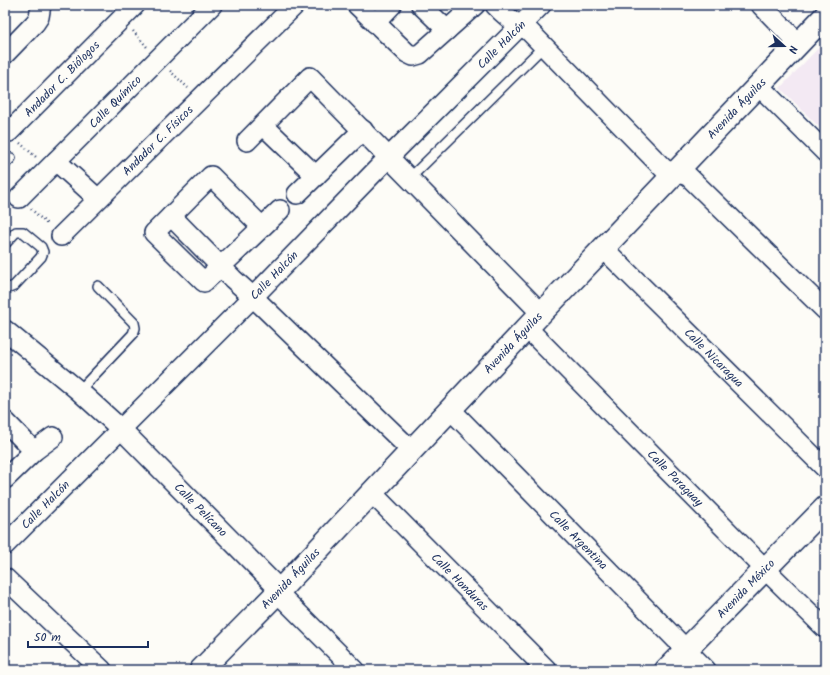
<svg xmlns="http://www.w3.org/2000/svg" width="830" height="675" font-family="Kalam,sans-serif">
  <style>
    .built { fill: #f3e9f3 }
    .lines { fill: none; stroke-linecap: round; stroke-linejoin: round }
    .service-casing { stroke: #1b2f5e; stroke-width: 12 }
    .minor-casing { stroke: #1b2f5e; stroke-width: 22 }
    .tertiary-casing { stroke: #1b2f5e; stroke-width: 25 }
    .path { stroke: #1b2f5e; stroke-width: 2.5; stroke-dasharray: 1 3; stroke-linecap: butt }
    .service { stroke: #fdfcf7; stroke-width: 9 }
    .minor { stroke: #fdfcf7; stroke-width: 19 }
    .tertiary { stroke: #fdfcf7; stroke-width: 22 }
    .labels { text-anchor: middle; stroke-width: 3.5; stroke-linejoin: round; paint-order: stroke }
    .street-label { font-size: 12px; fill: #1b2f5e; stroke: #fdfcf7 }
  </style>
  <rect width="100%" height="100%" fill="#fdfcf7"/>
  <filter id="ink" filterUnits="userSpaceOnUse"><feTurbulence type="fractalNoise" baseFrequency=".025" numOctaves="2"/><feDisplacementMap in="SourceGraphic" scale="8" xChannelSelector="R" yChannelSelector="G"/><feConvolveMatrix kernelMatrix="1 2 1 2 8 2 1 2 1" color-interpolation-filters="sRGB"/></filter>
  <g filter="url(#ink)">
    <path class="built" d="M 825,41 L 825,133 L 780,88 Z"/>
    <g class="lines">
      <defs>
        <path id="service" d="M 5,164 L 11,158
          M 409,179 L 544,46
          M 5,244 L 16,232 L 23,232 L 41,247 L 43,252 L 41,257 L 14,286 L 9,288 L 5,287
          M 79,391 L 133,334 L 135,328 L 134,323 L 98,286"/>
        <g id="minor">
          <path d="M 357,5 L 407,53 L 413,56 L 420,54 L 475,5"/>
          <path d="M 421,5 L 447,30"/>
          <path d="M 495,5 C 505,16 516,24 529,31 L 664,169 C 672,173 680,173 688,176 L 825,310"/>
          <path d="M 761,5 L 798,43"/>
          <path d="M 375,23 L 392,5"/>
          <path d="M 5,54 L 35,23 L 39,17 L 41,5"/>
          <path d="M 759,86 L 825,152"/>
          <path d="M 263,125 L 316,176"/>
          <path id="s1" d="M 9,132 L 135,5"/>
          <path d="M 247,141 L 310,77 L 541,313"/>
          <path d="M 56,161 L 97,198"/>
          <path d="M 297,194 L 363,130"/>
          <path id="s2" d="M 19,198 L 212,5"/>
          <path d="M 171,216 L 233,279 L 253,297 L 412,451"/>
          <path d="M 262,227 L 211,176 L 154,233 L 204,282 C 230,258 255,234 280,210"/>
          <path id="s3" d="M 61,236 L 295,5"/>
          <path id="s4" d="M 603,248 L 825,468"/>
          <path id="s5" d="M 527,328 L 765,569 L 825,628"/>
          <path id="s6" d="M 5,330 L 79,391 L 121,429 L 274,584 L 283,598 L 355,670"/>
          <path id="s7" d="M 451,410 L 706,670"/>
          <path d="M 5,421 L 34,451"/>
          <path d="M 5,479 L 34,451 L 53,437"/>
          <path id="s8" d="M 372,493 L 547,670"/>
          <path id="s9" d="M 5,545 L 253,297 L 388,158 L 541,5"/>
          <path d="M 5,578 L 102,670"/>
        </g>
        <g id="tertiary">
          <path id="s10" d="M 201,670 L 279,591 L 527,328 L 825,16"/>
          <path id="s11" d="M 666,670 L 825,508"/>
        </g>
      </defs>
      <use href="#service" class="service-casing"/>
      <use href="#minor" class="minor-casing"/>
      <use href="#tertiary" class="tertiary-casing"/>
      <path class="path" d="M 133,31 L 147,47
        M 170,71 L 188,88
        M 20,143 L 36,157
        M 31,209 L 48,225"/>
      <use href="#service" class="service"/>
      <use href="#minor" class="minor"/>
      <use href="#tertiary" class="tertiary"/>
    </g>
  </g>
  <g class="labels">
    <g class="street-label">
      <text dy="4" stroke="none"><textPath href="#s9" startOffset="705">Calle Halcón</textPath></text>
      <text dy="4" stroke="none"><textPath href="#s1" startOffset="75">Andador C. Biólogos</textPath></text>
      <text dy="4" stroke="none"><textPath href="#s2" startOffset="136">Calle Químico</textPath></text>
      <text dy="4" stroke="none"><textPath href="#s10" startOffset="776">Avenida Águilas</textPath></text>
      <text dy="4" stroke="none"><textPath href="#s3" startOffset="136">Andador C. Físicos</textPath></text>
      <text dy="4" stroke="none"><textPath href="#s9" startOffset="381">Calle Halcón</textPath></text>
      <text dy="4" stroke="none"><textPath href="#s10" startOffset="452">Avenida Águilas</textPath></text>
      <text dy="4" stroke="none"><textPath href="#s4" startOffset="156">Calle Nicaragua</textPath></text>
      <text dy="4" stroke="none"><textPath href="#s5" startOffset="211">Calle Paraguay</textPath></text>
      <text dy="4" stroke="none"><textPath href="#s9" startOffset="57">Calle Halcón</textPath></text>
      <text dy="4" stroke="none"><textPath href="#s6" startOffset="266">Calle Pelícano</textPath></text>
      <text dy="4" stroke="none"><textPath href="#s7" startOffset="182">Calle Argentina</textPath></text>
      <text dy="4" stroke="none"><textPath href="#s10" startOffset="128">Avenida Águilas</textPath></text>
      <text dy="4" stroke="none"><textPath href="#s8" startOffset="125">Calle Honduras</textPath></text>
      <text dy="4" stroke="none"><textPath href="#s11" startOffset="114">Avenida México</textPath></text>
    </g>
  </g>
  <rect width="830" height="675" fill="none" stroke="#fdfcf7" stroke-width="20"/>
  <rect x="10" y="10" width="810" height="655" fill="none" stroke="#1b2f5e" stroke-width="1.5" filter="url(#ink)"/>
  <g transform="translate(784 46) rotate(111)" stroke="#fdfcf7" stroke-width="3" paint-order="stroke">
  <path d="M0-3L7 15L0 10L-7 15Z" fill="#1b2f5e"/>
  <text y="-6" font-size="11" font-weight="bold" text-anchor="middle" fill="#1b2f5e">N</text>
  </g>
  <path d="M28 641v6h120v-6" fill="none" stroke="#1b2f5e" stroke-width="2"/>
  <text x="34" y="641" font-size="12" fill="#1b2f5e" stroke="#fdfcf7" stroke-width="3" paint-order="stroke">50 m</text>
</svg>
